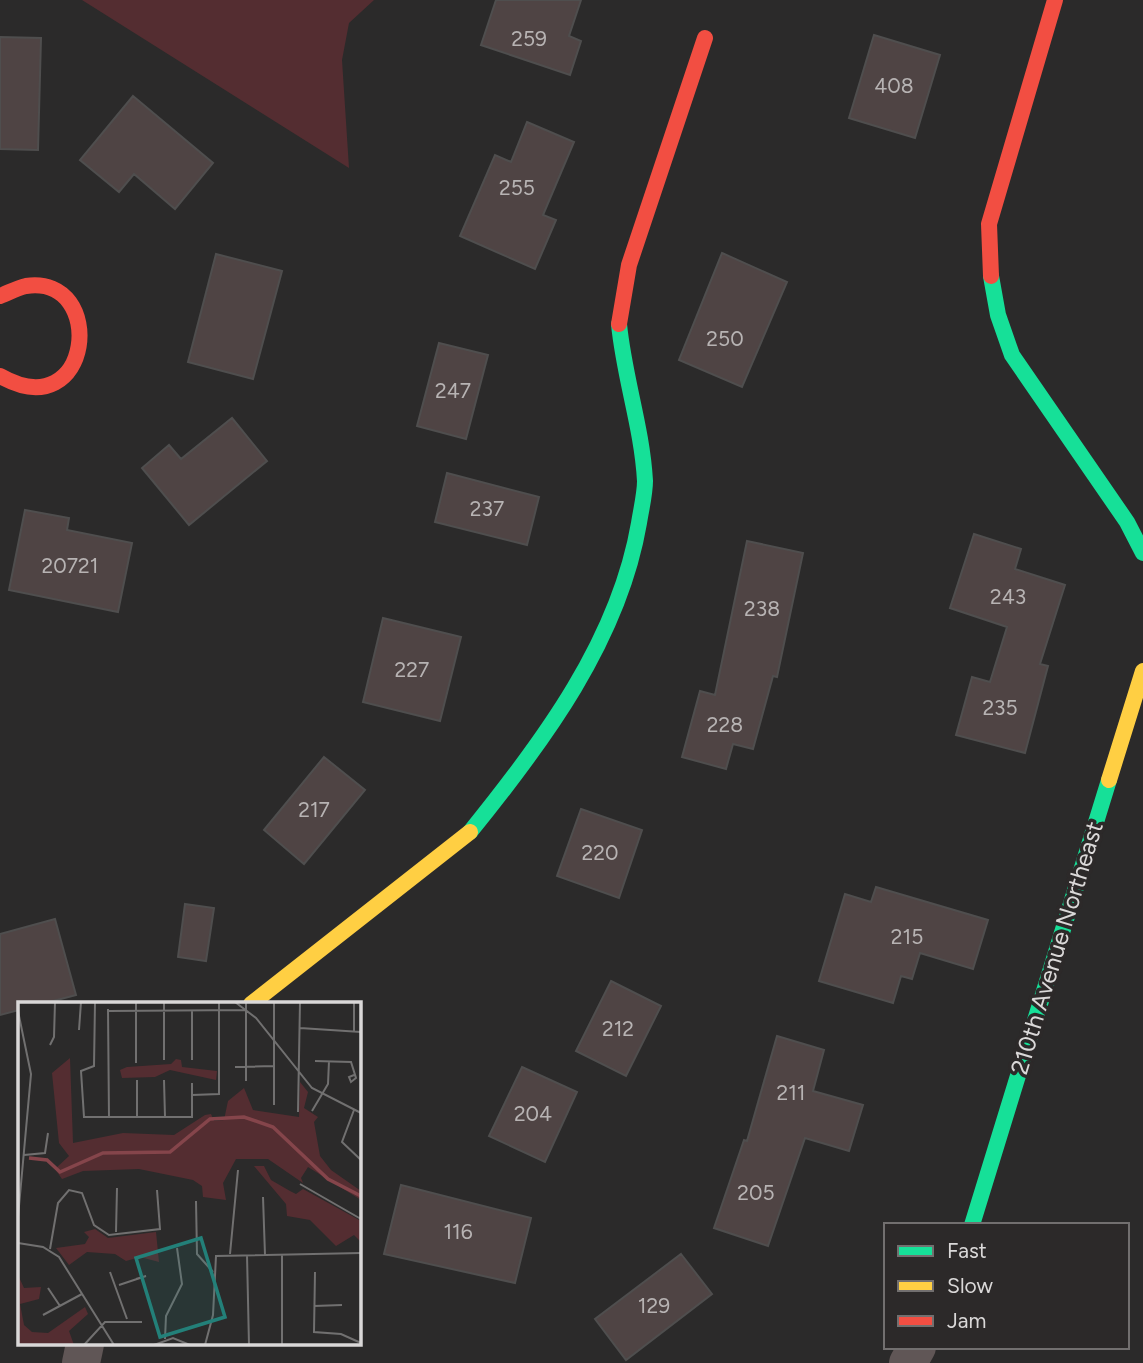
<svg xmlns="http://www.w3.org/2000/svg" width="1143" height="1363" font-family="Figtree,sans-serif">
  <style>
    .green { fill: #542d31 }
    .building { fill: #4f4444; stroke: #4f4e4e; stroke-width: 2 }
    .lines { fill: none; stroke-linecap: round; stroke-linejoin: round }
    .street { stroke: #605656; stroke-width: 38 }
    .fast { stroke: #16e098; stroke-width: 16 }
    .slow { stroke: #ffcf43; stroke-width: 16 }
    .jam { stroke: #f24e42; stroke-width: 16 }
    .labels { text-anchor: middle; stroke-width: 7; stroke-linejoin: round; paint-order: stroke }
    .number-label { font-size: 21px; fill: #b7b3b3 }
    .street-label { font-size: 24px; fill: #dad8d8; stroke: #2c2929 }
    .inset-river { fill: none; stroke: #85454b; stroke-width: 3.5 }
    .inset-road { fill: none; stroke: #717070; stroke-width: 2 }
    .view { fill: #238079; fill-opacity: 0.15; stroke: #238079; stroke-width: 3.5 }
    .inset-edge { fill: none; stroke: #dad8d8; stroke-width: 3.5 }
  </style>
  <rect width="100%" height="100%" fill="#2b2a2a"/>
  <path class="green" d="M 82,0 L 374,0 L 349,23 L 342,60 L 349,168 Z"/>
  <path class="building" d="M 496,0 L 581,0 L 569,36 L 581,41 L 570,75 L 481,45 Z
    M 874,35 L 940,55 L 915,138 L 849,118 Z
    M 0,37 L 41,38 L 38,150 L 0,149 Z
    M 133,96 L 213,163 L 175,209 L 134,174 L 119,192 L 80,160 Z
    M 527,122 L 574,142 L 543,215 L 556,220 L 535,269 L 460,236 L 495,155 L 511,162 Z
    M 722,253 L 787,282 L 742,387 L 679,360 Z
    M 216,254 L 282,271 L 253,379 L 188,362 Z
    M 439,343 L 488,355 L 466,439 L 417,426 Z
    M 232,418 L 267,461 L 189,525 L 142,468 L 169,445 L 181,459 Z
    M 447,473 L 539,497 L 527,545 L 435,522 Z
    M 25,510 L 69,518 L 67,530 L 132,543 L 118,612 L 9,590 Z
    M 974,534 L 1021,549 L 1015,569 L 1065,585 L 1040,664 L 1048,666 L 1025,753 L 956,735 L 972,677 L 990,682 L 1007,627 L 950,608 Z
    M 747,541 L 803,553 L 777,677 L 773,676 L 753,749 L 733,744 L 726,769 L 682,757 L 700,691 L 715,695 Z
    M 383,618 L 461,637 L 440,721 L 363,702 Z
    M 324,757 L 365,790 L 304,864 L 264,830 Z
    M 581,809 L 642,830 L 619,898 L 557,876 Z
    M 876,887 L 988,920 L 973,969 L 920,953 L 912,979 L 901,976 L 893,1003 L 819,981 L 845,894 L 871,902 Z
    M 185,904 L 214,908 L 206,961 L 178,957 Z
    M 55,919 L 76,995 L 42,1004 L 19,1004 L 19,1010 L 0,1015 L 0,934 Z
    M 611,981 L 661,1006 L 626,1076 L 576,1051 Z
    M 777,1036 L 824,1050 L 813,1091 L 863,1105 L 849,1151 L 805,1138 L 768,1246 L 714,1228 L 744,1140 L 747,1141 Z
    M 522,1067 L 577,1092 L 545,1162 L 489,1136 Z
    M 401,1185 L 531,1218 L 515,1283 L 384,1254 Z
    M 681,1254 L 712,1294 L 626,1360 L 595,1319 Z"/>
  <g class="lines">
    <path class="street" d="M 81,1363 L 85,1344
      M 908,1363 L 917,1347"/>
    <path class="fast" d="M 991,276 L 998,315 L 1012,355 L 1127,522 L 1143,553
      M 470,832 C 543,742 619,640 639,523 C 641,510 645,494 645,481 C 642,427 624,377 619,324
      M 972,1225 L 1109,780"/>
    <path class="slow" d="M 1109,780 L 1143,671
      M 251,1004 L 470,832"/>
    <path class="jam" d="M 991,276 L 989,224 L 1055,0
      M 0,296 C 8,293 17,288 26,286 C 108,274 93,429 0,376
      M 619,324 L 629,265 L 705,38"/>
  </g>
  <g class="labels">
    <g class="number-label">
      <text x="529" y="46">259</text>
      <text x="894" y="93">408</text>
      <text x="517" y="195">255</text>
      <text x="725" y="346">250</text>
      <text x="453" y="398">247</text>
      <text x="487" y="516">237</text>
      <text x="70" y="573">20721</text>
      <text x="1008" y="604">243</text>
      <text x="762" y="616">238</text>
      <text x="412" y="677">227</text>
      <text x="1000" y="715">235</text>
      <text x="725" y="732">228</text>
      <text x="314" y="817">217</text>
      <text x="600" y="860">220</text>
      <text x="907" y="944">215</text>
      <text x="618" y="1036">212</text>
      <text x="791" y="1100">211</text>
      <text x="533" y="1121">204</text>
      <text x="756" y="1200">205</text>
      <text x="458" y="1239">116</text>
      <text x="654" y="1313">129</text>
    </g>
    <g class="street-label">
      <text transform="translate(1057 948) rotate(-73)" y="8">210th Avenue Northeast</text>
    </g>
  </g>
  <g transform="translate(18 1002)">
    <rect width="343" height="343" fill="#2b2a2a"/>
    <path d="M 52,56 L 55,141 L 105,131 L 156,133 L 187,113 L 193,112 L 196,119 L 206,118 L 210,99 L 226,86 L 235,108 L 281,115 L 282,80 L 290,90 L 286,106 L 300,115 L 296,120 L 302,154 L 313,168 L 343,189 L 343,198 L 290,165 L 283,176 L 285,181 L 250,157 L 218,157 L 205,181 L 208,198 L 185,195 L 184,184 L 175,178 L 121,167 L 65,169 L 44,177 L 37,167 L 51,154 L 41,141 L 34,71 ZM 158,57 L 163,58 L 164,65 L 199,69 L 198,78 L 152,68 L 137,75 L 104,76 L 102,68 L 109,65 L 153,62 ZM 236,164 L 246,164 L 253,178 L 272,189 L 278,192 L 285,187 L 343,219 L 343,240 L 336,233 L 318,244 L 292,218 L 269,214 L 268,202 ZM 77,227 L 90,236 L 138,230 L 141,260 L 122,255 L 108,259 L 97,252 L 69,250 L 51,263 L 38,246 L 67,242 L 71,235 L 66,230 ZM 0,273 L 6,286 L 23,285 L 21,297 L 2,302 L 6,323 L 14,330 L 30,331 L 67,305 L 70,312 L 51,329 L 56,343 L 0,343 Z" fill="#542d31"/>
    <path class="inset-river" d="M 11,156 L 29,158 L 42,170 L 85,151 L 152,150 L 192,117 L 226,115 L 255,125 L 310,177 L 343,194"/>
    <path class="inset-road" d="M 77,0 L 76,64 L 63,69 L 66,115 L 174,115 L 174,81M 146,0 L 146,58M 217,0 L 238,16 L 294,86 L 343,111M 256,0 L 256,103M 90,7 L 91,116M 174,8 L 174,58M 0,9 L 13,72 L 0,215M 91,9 L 228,8M 282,26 L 343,30M 61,28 L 63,0M 336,30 L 336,0M 32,43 L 36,35 L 37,0M 297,59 L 333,60 L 338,76 L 333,80 L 331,75 L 336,73M 118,61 L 118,0M 217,65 L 256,64M 119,78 L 119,115M 146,78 L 147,115M 228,79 L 228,0M 174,93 L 201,92 L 201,0M 336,108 L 324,140 L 343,158M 294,109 L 310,82 L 311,59M 280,110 L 282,0M 6,153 L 27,151 L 30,131M 282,182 L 343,217M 245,195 L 247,253M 178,199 L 179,252 L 195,270M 98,230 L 99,186M 0,241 L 25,245 L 41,255 L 96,343M 32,247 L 40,201 L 51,188 L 64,191 L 76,223 L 91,233 L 142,227 L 139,188M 212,252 L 220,168M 229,253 L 231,343M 92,270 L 109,317M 297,270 L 296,330 L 323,332 L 343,341M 101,283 L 128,274 L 118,277M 30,286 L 42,304M 296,304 L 324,303M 25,313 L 64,292M 147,337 L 148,314 L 164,282 L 159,246M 66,343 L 87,320 L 124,320M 136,343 L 155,336 L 172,343M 187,343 L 195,313 L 198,254 L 343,251M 264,343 L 264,253"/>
    <path class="view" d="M 183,236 L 207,315 L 142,335 L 118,256 Z"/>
    <rect width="343" height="343" class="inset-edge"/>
  </g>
  <rect x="884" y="1223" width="245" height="126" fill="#2c2929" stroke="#726f6f" stroke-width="2"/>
  <rect x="898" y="1246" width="35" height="10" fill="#16e098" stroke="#726f6f" stroke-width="2"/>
  <text x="947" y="1258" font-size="21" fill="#dad8d8">Fast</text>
  <rect x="898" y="1281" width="35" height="10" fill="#ffcf43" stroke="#726f6f" stroke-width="2"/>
  <text x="947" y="1293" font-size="21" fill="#dad8d8">Slow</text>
  <rect x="898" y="1316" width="35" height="10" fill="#f24e42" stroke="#726f6f" stroke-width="2"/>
  <text x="947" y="1328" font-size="21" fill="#dad8d8">Jam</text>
</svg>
